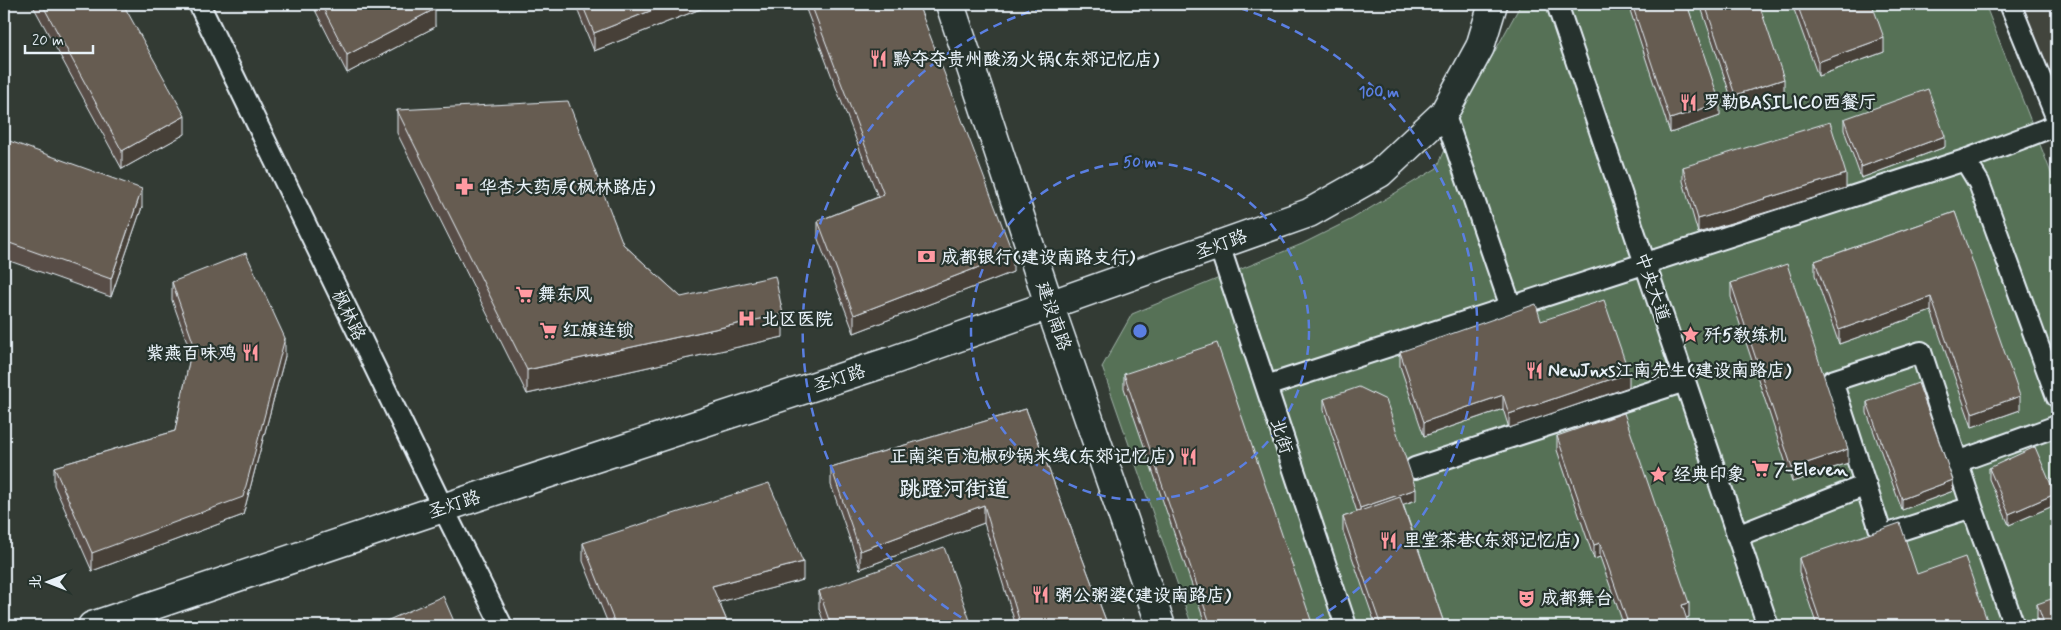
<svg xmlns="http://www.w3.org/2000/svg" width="2061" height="630" font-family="Mynerve,'LXGW WenKai TC',sans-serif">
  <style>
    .built { fill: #42453d }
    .green { fill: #577157; stroke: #a0b1a8 }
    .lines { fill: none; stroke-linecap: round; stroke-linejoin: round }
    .street-casing { stroke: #e8f1f8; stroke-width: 24 }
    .secondary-casing { stroke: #e8f1f8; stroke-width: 31 }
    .street { stroke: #26332d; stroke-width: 20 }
    .secondary { stroke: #26332d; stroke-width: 28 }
    .wall { fill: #584e46; stroke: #e8f1f8 }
    .shaded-wall { fill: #474039; stroke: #e8f1f8 }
    .building { fill: #665b51; stroke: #e8f1f8 }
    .ring { fill: none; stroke: #5a7fe2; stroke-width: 2.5; stroke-dasharray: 9 6 }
    .labels { text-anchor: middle; stroke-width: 4.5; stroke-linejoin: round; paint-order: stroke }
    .poi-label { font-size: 18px; font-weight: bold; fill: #e8f1f8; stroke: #26332d; text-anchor: start }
    .street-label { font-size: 18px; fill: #e8f1f8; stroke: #26332d }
    .district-label { font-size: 22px; font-weight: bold; fill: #e8f1f8; stroke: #26332d }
    .centre { fill: #5a7fe2; stroke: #26332d; stroke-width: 2.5 }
    .ring-label { font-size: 15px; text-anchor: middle; font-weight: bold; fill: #5a7fe2; stroke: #26332d; stroke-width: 4.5; stroke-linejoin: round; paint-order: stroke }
  </style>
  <rect width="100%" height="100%" fill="#333b34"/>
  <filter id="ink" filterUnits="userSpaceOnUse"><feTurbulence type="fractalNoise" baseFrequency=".02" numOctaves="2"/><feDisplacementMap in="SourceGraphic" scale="10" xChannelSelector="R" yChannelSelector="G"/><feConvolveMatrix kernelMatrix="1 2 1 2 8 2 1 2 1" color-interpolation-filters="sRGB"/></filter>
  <g filter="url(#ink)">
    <path class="built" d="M 2015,4 L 2057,4 L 2057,113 Z"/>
    <path class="green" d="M 1521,4 L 1985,4 L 2057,188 L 2057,626 L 1192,626 L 1102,367 L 1132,314 L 1302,244 L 1352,219 L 1437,168 L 1463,109 Z"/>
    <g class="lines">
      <defs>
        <path id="street" d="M 199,4 L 443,508 L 502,626
          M 1557,4 L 1768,626
          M 2010,4 L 2057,119
          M 1444,113 L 1511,307
          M 1965,160 L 1979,183 L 2057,397
          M 1219,245 L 1346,626
          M 1921,352 L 1972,507 L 1882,536 L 1832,381 Z
          M 1266,386 L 1965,160 L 2057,125
          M 1957,462 L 2057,426
          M 1415,468 L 1685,381
          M 1972,507 L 2014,626
          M 1737,536 L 1866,485"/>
        <path id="secondary" d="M 950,4 L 1049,304 L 1161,626
          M 92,626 L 443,508 L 891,361 L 1309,213 L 1380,173 L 1444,113 L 1480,47 L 1493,4"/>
      </defs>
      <use href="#street" class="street-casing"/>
      <use href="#secondary" class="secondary-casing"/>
      <use href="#street" class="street"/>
      <use href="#secondary" class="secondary"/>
    </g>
    <path class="wall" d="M 32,4 L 123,4 L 185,134 L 122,169 Z
      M 312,4 L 432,4 L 435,27 L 347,73 Z
      M 575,4 L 713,4 L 594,51 Z
      M 804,4 L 918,4 L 1013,272 L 854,333 L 818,239 L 818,221 L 878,197 Z
      M 1628,4 L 1687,4 L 1720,116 L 1670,133 Z
      M 1700,4 L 1759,4 L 1784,92 L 1735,109 Z
      M 1792,4 L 1872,4 L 1884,52 L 1818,76 Z
      M 397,110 L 623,244 L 681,297 L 783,337 L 527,394 L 397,133 Z
      M 1844,119 L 1945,147 L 1861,178 L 1844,130 Z
      M 4,139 L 142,207 L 111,297 L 4,259 Z
      M 1683,167 L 1846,188 L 1698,233 L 1683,181 Z
      M 1955,212 L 2020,410 L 1972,427 L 1931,311 L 1839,344 L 1815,275 L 1815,261 Z
      M 172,282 L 285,356 L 243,515 L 92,571 L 54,485 L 54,467 L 175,431 L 191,353 L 172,300 Z
      M 1731,283 L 1848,463 L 1792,482 L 1731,297 Z
      M 1541,321 L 1629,387 L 1509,428 L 1503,409 L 1424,436 L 1400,366 L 1400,352 Z
      M 1124,374 L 1313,626 L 1206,626 L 1124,388 Z
      M 1324,399 L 1416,500 L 1403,504 L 1445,626 L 1376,626 L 1343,531 L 1343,517 L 1357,512 L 1324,410 Z
      M 1867,402 L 1953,491 L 1902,510 L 1867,413 Z
      M 1026,409 L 1108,626 L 1016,626 L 984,523 L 860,569 L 831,485 L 831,467 Z
      M 2057,422 L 2057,454 L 2052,438 L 2052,424 Z
      M 1557,436 L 1689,617 L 1686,618 L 1689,626 L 1624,626 L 1600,557 L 1594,559 L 1557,450 Z
      M 1989,468 L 2055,505 L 2009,525 L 1989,479 Z
      M 583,543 L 803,580 L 719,602 L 729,626 L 609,626 L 583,561 Z
      M 1799,558 L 1917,574 L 1989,626 L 1817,626 L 1799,572 Z
      M 819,591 L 972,626 L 825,626 L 819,609 Z
      M 2037,604 L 2057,626 L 2040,626 L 2037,618 Z"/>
    <path class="shaded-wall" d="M 668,4 L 713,4 L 594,51 L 594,33 Z
      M 435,9 L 435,27 L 347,73 L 347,55 Z
      M 1884,38 L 1884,52 L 1818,76 L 1818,62 Z
      M 1784,79 L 1784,92 L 1735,109 L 1735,95 Z
      M 1720,103 L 1720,116 L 1670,133 L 1670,119 Z
      M 185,116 L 185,134 L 122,169 L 122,151 Z
      M 1945,136 L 1945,147 L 1861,178 L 1861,167 Z
      M 1846,174 L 1846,188 L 1698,233 L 1698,219 Z
      M 142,189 L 142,207 L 111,297 L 111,279 Z
      M 1013,254 L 1013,272 L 854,333 L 854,315 Z
      M 1931,297 L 1931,311 L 1839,344 L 1839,330 Z
      M 783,314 L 783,337 L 527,394 L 527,370 Z
      M 285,338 L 285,356 L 243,515 L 92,571 L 92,553 Z
      M 1629,373 L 1629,387 L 1509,428 L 1509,414 Z
      M 1503,395 L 1503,409 L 1424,436 L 1424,422 Z
      M 2020,396 L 2020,410 L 1972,427 L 1972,413 Z
      M 1848,449 L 1848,463 L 1792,482 L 1792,468 Z
      M 1953,480 L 1953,491 L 1902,510 L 1902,499 Z
      M 1416,489 L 1416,500 L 1360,519 L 1360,508 Z
      M 2055,494 L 2055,505 L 2009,525 L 2009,514 Z
      M 984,505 L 984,523 L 860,569 L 860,551 Z
      M 1600,543 L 1600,557 L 1594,559 L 1594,545 Z
      M 803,562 L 803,580 L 712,604 L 712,586 Z
      M 1689,603 L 1689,617 L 1682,619 L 1682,605 Z"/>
    <path class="building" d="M 42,4 L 123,4 L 185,116 L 122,151 Z
      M 321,4 L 432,4 L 435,9 L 347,55 Z
      M 582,4 L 668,4 L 594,33 Z
      M 811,4 L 918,4 L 1013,254 L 854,315 L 818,221 L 884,195 Z
      M 1632,4 L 1687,4 L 1720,103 L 1670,119 Z
      M 1705,4 L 1759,4 L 1784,79 L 1735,95 Z
      M 1797,4 L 1872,4 L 1884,38 L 1818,62 Z
      M 1928,89 L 1945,136 L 1861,167 L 1844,119 Z
      M 568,101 L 623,244 L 681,297 L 775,276 L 783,314 L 527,370 L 397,110 Z
      M 1830,122 L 1846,174 L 1698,219 L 1683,167 Z
      M 4,139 L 142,189 L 111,279 L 4,241 Z
      M 1955,212 L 2020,396 L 1972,413 L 1931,297 L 1839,330 L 1815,261 Z
      M 246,253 L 285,338 L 243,497 L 92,553 L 54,467 L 175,431 L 193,342 L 172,282 Z
      M 1787,264 L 1848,449 L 1792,468 L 1731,283 Z
      M 1604,300 L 1629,373 L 1509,414 L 1503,395 L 1424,422 L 1400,352 L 1536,304 L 1541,321 Z
      M 1217,343 L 1313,626 L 1211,626 L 1124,374 Z
      M 1918,383 L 1953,480 L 1902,499 L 1867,402 Z
      M 1359,387 L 1386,400 L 1416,489 L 1360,508 L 1324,399 Z
      M 1026,409 L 1108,626 L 1021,626 L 984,505 L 860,551 L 831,467 Z
      M 1624,413 L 1689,603 L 1682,605 L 1689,626 L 1629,626 L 1600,543 L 1594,545 L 1557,436 Z
      M 2057,422 L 2057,440 L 2052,424 Z
      M 2035,447 L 2055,494 L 2009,514 L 1989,468 Z
      M 769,483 L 803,562 L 712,586 L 729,626 L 616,626 L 583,543 Z
      M 1400,497 L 1445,626 L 1381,626 L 1343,517 Z
      M 1900,523 L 1917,574 L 1965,557 L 1989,626 L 1822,626 L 1799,558 Z
      M 944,547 L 972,626 L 831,626 L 819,591 Z
      M 443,596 L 456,626 L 375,626 Z
      M 2057,597 L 2057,626 L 2045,626 L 2037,604 Z"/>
  </g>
  <g class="ring">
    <circle cx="1140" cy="331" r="169"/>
    <path d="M974 625A338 338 0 0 1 1055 4M1225 4A338 338 0 0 1 1306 625"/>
  </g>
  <defs>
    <symbol id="restaurant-bare" viewBox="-9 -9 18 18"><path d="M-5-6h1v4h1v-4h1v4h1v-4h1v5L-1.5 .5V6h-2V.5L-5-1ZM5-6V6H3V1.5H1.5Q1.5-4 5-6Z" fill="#ff9aa2" stroke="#26332d" stroke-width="2.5" paint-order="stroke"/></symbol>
    <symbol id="pharmacy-bare" viewBox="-9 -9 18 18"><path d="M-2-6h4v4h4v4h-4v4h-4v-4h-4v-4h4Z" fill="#ff9aa2" stroke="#26332d" stroke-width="2.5" paint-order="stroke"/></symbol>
    <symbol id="bank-bare" viewBox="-9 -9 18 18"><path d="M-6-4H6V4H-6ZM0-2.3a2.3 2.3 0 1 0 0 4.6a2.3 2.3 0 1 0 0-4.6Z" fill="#ff9aa2" stroke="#26332d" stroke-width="2.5" paint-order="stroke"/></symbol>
    <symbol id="supermarket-bare" viewBox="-9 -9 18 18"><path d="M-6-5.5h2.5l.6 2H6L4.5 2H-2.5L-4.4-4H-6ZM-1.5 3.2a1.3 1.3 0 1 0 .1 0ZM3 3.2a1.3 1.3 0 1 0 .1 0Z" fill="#ff9aa2" stroke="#26332d" stroke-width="2.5" paint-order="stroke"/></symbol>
    <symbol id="hospital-bare" viewBox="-9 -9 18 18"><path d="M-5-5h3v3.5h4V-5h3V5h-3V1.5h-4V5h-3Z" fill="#ff9aa2" stroke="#26332d" stroke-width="2.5" paint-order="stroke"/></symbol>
    <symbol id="sight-bare" viewBox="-9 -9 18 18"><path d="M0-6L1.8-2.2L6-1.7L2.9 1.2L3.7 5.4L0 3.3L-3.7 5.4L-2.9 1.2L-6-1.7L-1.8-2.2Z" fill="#ff9aa2" stroke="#26332d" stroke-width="2.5" paint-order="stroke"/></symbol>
    <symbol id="theatre-bare" viewBox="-9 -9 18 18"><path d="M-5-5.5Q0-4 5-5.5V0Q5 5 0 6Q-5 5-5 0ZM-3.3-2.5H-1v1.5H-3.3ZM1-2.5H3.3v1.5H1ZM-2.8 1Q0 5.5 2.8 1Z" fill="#ff9aa2" stroke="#26332d" stroke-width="2.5" paint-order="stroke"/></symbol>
  </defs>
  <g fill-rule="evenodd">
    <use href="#restaurant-bare" x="866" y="46" width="25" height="25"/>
    <use href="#restaurant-bare" x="1676" y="90" width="25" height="25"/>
    <use href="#pharmacy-bare" x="452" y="174" width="25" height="25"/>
    <use href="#bank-bare" x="914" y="244" width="25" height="25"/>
    <use href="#supermarket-bare" x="512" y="282" width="25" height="25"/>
    <use href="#hospital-bare" x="734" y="306" width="25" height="25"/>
    <use href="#supermarket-bare" x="536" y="318" width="25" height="25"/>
    <use href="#sight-bare" x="1678" y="322" width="25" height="25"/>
    <use href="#restaurant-bare" x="238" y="340" width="25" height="25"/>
    <use href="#restaurant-bare" x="1522" y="358" width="25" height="25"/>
    <use href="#restaurant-bare" x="1176" y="444" width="25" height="25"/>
    <use href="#supermarket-bare" x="1748" y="456" width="25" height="25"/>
    <use href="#sight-bare" x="1646" y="462" width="25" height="25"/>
    <use href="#restaurant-bare" x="1376" y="528" width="25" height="25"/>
    <use href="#restaurant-bare" x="1028" y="582" width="25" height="25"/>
    <use href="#theatre-bare" x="1514" y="586" width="25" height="25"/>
  </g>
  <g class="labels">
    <g class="poi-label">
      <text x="893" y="65">黔夺夺贵州酸汤火锅(东郊记忆店)</text>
      <text x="1703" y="108">罗勒BASILICO西餐厅</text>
      <text x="479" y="193">华杏大药房(枫林路店)</text>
      <text x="941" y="263">成都银行(建设南路支行)</text>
      <text x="538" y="300">舞东风</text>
      <text x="761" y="325">北区医院</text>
      <text x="562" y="336">红旗连锁</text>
      <text x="1704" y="341">歼5教练机</text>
      <text x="236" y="359" text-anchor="end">紫燕百味鸡</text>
      <text x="1548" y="376">NewJnxs江南先生(建设南路店)</text>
      <text x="1174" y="462" text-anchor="end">正南柒百泡椒砂锅米线(东郊记忆店)</text>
      <text x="1774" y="475">7-Eleven</text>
      <text x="1673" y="480">经典印象</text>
      <text x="1403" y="546">里堂茶巷(东郊记忆店)</text>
      <text x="1055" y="601">粥公粥婆(建设南路店)</text>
      <text x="1541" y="604">成都舞台</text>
    </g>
    <g class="street-label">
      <text transform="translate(1221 244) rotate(-20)" y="6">圣灯路</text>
      <text transform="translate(1653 287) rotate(71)" y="6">中央大道</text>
      <text transform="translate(349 315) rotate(64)" y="6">枫林路</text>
      <text transform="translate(1054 316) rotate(71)" y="6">建设南路</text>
      <text transform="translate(839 378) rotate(-18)" y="6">圣灯路</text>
      <text transform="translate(1282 436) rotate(72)" y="6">北街</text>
      <text transform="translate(454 504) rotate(-18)" y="6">圣灯路</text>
    </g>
    <g class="district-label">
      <text x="954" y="496">跳蹬河街道</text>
    </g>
  </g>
  <circle cx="1140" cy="331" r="8" class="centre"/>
  <g class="ring-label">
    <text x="1379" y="97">100 m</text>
    <text x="1140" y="167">50 m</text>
  </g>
  <rect width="2061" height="630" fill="none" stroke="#26332d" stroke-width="20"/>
  <rect x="10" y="10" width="2041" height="610" fill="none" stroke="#e8f1f8" stroke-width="2" filter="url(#ink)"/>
  <g transform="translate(48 582) rotate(270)" stroke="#26332d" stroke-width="4" paint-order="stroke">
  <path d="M0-4L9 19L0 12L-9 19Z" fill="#e8f1f8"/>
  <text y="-8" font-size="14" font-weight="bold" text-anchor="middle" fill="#e8f1f8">北</text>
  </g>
  <path d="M25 45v8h68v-8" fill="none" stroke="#e8f1f8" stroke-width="2.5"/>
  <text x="32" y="45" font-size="15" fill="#e8f1f8" stroke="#26332d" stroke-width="4" paint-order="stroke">20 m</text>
</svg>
